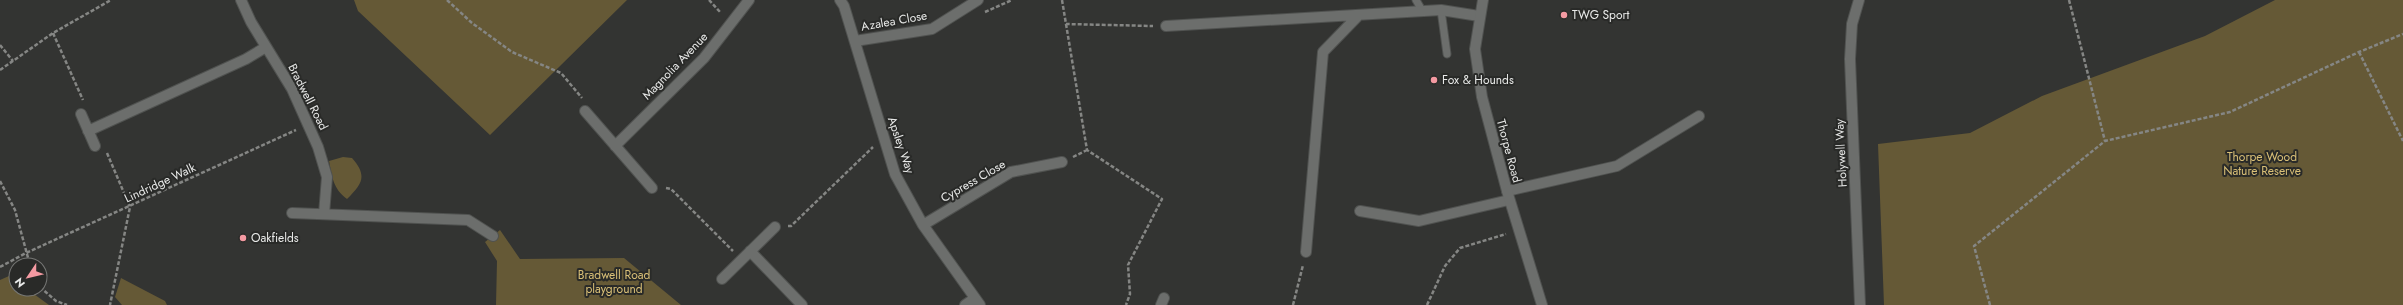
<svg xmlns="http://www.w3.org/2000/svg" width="2403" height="305" font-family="Jost,sans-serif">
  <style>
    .green { fill: #655936 }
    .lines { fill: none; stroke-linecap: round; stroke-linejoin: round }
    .service-casing { stroke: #505250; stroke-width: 9 }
    .minor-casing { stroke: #505250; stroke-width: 12 }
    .tertiary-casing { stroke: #505250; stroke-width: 12 }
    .path { stroke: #858684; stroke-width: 2.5; stroke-dasharray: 4 2; stroke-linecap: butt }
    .service { stroke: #6c6e6c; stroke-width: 7 }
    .minor { stroke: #6c6e6c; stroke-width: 10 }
    .tertiary { stroke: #6c6e6c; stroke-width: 10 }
    .poi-dot { fill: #f49aa2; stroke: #292a28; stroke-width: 1.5 }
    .labels { text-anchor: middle; stroke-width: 4; stroke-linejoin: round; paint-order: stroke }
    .poi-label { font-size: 12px; fill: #e9eae9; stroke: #292a28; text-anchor: start }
    .street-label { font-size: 12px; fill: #e9eae9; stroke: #292a28 }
    .park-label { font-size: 12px; fill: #dac077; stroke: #292a28 }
  </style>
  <rect width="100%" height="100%" fill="#333432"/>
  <path class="green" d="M 354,0 L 627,0 L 490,135 L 358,11 Z
    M 2275,0 L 2403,0 L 2403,305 L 1884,305 L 1878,144 L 1970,133 L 2042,96 L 2205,36 Z
    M 343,157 L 352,158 C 368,176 362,184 347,199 C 333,189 332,176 329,161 Z
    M 500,230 L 520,259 L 624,258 L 681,305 L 496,305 L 497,261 L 485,242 Z
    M 9,276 L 16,281 L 16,289 L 27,289 L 49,305 L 0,305 L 0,280 Z
    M 121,278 L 165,301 L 167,305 L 122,305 L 115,297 Z"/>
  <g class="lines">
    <defs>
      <path id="service" d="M 1416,0 L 1423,12
        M 1441,10 L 1447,54"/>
      <path id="minor" d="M 241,0 L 251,22 L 292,89 L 318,147 L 327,177 L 324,214
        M 840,0 L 844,6 L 895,174 L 923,225 L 980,305
        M 1859,0 L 1852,24 L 1850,59 L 1860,305
        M 1166,26 L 1441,10 L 1479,16
        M 855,41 L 932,29 L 978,0
        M 585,111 L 652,188
        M 81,114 L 95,146
        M 88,131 L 246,59 L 266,47
        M 615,146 L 704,58 L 749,0
        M 1507,191 L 1617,166 L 1699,116
        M 1360,211 L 1419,221 L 1509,200
        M 292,213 L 468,220 L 493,236
        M 923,225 L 1011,172 L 1062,162
        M 750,251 L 802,305
        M 1306,252 L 1323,52 L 1357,17
        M 722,279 L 775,227
        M 965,305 L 975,298
        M 1161,305 L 1164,298"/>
      <path id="tertiary" d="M 1483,0 L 1475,49 L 1482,97 L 1507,191 L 1542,305"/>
    </defs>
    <use href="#service" class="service-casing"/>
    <use href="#minor" class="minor-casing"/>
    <use href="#tertiary" class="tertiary-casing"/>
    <path class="path" d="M 447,0 L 472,23 L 512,52 L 561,73 L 582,98
      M 709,0 L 721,13
      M 1062,0 L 1066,24 L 1153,26
      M 2069,0 L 2105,141
      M 985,12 L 1012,0
      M 1066,24 L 1087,150 L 1162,199 L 1128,265 L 1130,294 L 1126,305
      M 53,33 L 83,100
      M 0,45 L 13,61
      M 2359,52 L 2403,141
      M 0,70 L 53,33 L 111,0
      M 107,153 L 130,207 L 110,305
      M 1073,157 L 1087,150
      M 0,181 L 15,210 L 30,265
      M 666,188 L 671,189 L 733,251
      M 788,226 L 791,226 L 873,147
      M 0,267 L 26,253 L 296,130
      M 40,287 L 56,301 L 67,305
      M 1293,305 L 1303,265
      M 1427,305 L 1445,266 L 1460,248 L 1506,234
      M 1990,305 L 1974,246 L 2105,141 L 2230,112 L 2359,52 L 2403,34"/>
    <use href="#service" class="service"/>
    <use href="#minor" class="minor"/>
    <use href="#tertiary" class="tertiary"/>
  </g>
  <g class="poi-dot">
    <circle cx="1564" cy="15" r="4"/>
    <circle cx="1434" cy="80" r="4"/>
    <circle cx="243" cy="238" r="4"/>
  </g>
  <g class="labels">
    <g class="poi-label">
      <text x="1572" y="19">TWG Sport</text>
      <text x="1442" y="84">Fox &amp; Hounds</text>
      <text x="251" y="242">Oakfields</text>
    </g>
    <g class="street-label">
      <text transform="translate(894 21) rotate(-10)" y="4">Azalea Close</text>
      <text transform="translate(675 66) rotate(-46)" y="4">Magnolia Avenue</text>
      <text transform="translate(308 97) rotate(63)" y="4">Bradwell Road</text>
      <text transform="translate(901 145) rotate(71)" y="4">Apsley Way</text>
      <text transform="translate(1509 151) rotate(75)" y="4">Thorpe Road</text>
      <text transform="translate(1841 153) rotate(-93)" y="4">Holywell Way</text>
      <text transform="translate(973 181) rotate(-30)" y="4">Cypress Close</text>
      <text transform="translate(160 183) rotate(-25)" y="4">Lindridge Walk</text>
    </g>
    <g class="park-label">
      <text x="2262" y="161">Thorpe Wood<tspan x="2262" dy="14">Nature Reserve</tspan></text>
      <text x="614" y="279">Bradwell Road<tspan x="614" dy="14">playground</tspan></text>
    </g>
  </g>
  <g transform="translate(28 277) rotate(235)"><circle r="19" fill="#292a28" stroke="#767775"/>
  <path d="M0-3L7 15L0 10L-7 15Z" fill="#f49aa2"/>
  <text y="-6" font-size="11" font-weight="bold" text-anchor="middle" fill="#e9eae9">N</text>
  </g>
</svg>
